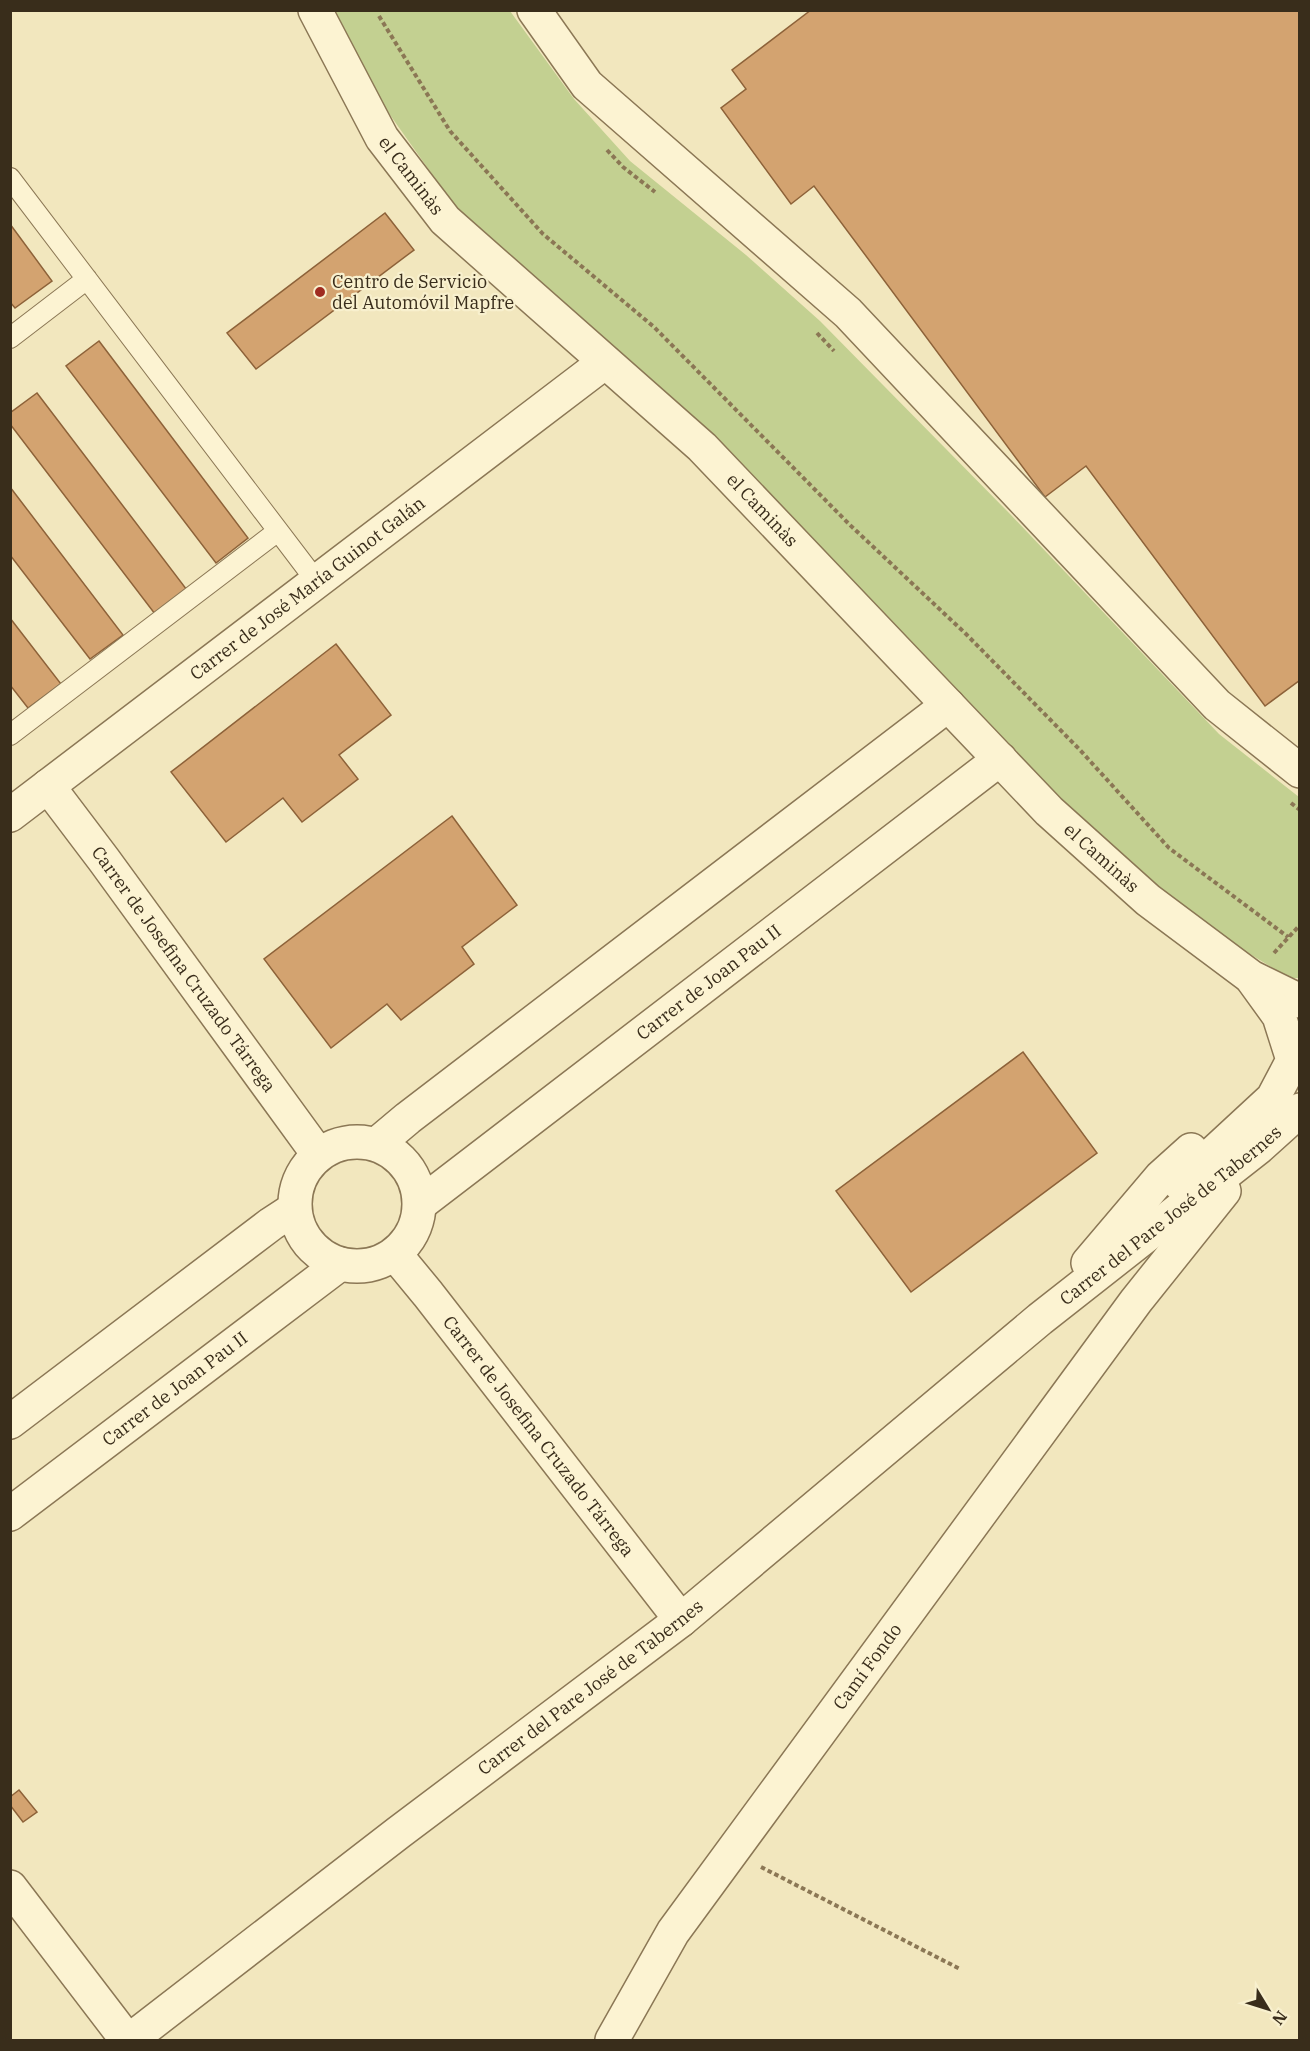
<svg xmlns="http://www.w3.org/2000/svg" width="1310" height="2051" font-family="'IBM Plex Serif',serif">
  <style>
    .green { fill: #c3d091 }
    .building { fill: #d3a370; stroke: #8d6239; stroke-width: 1.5 }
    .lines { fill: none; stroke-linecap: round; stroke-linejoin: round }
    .service-casing { stroke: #8b7755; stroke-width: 22 }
    .minor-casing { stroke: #8b7755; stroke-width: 36 }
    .path { stroke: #8b7755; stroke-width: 4; stroke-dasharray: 4.5 3; stroke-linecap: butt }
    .service { stroke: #fcf3d2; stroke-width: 20 }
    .minor { stroke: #fcf3d2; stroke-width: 33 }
    .poi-dot { fill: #a02c20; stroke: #f8f0ce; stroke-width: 2 }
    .labels { text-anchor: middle; stroke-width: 4.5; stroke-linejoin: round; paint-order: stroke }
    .street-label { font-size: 18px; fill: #392d1b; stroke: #f8f0ce }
    .poi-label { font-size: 18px; fill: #392d1b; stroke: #f8f0ce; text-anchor: start }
  </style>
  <rect width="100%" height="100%" fill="#f2e7be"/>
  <path class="green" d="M 328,11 L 510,11 L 574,99 L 630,161 L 746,255 L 820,321 L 1010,514 L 1219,734 L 1299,797 L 1299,978 L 1289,978 L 1227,940 L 1147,882 L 1068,808 L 891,621 L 711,436 L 616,349 L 461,215 L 361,74 Z"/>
  <path class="building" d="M 811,10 L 1300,10 L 1300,680 L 1265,706 L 1086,466 L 1045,497 L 814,186 L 791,204 L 721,108 L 746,89 L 732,70 Z
    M 385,213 L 414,250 L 256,369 L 227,333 Z
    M 10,224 L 52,281 L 15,308 L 10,302 Z
    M 99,341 L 248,538 L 216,563 L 66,366 Z
    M 37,393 L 187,590 L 155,614 L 10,424 L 10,413 Z
    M 10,487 L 123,635 L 90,659 L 10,555 Z
    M 10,618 L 61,684 L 28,708 L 10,685 Z
    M 336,644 L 391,715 L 339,755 L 358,779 L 302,822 L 283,798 L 226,842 L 171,772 Z
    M 452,816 L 517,905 L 462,947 L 474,964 L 401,1020 L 387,1004 L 331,1048 L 264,959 Z
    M 1023,1052 L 1097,1153 L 911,1292 L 836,1191 Z
    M 19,1790 L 37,1812 L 23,1822 L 10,1805 L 10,1797 Z"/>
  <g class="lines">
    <defs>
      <path id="service" d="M 10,178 L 317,582
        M 10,338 L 87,279
        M 10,735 L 278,531"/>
      <g id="minor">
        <path id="s1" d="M 315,10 L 382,138 L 445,220 L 702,447 L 1049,811 L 1148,900 L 1251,977 L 1300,1001"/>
        <path d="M 534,10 L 587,85 L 848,313 L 1217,705 L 1300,771"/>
        <path id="s2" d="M 48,786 L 104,860 L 318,1154"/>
        <path id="s3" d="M 10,815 L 605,362"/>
        <circle cx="357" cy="1204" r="62"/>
        <path d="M 377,1144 L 408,1118 L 948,705"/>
        <path d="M 1180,1184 L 1273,1098 L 1293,1060 L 1279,1016 L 1253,980"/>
        <path id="s4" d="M 420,1204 L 1000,759"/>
        <path id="s5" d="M 395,1254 L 428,1294 L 681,1620"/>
        <path d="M 1088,1263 L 1161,1177 L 1191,1150"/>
        <path d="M 10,1422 L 271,1224 L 294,1209"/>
        <path id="s6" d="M 10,1514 L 340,1264"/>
        <path d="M 10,1887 L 127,2040"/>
        <path id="s7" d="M 130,2040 L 398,1833 L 681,1620 L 1040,1319 L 1259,1147 L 1300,1110"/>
        <path id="s8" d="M 612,2040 L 673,1932 L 1136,1301 L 1224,1191"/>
      </g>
    </defs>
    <use href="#service" class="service-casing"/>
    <use href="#minor" class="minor-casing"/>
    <path class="path" d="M 379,16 L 450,131 L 543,234 L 654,327 L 850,525 L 966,634 L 1080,750 L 1169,848 L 1288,937
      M 607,150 L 623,167 L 655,192
      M 817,333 L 834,351
      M 1291,803 L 1300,810
      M 1274,953 L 1300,925
      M 761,1867 L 960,1969"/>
    <use href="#service" class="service"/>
    <use href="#minor" class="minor"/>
  </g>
  <circle class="poi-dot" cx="320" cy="292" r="6"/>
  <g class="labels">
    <g class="street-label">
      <text dy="6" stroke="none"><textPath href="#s1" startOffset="192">el Caminàs</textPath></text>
      <text dy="6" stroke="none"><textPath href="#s1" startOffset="678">el Caminàs</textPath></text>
      <text dy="6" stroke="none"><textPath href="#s3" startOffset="374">Carrer de José María Guinot Galán</textPath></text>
      <text dy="6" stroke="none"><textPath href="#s1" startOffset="1164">el Caminàs</textPath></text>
      <text dy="6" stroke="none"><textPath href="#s2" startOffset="228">Carrer de Josefina Cruzado Tárrega</textPath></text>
      <text dy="6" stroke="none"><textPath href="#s4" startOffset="364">Carrer de Joan Pau II</textPath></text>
      <text dy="6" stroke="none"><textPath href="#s7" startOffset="1328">Carrer del Pare José de Tabernes</textPath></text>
      <text dy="6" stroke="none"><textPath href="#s6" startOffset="207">Carrer de Joan Pau II</textPath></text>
      <text dy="6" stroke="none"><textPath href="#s5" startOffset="232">Carrer de Josefina Cruzado Tárrega</textPath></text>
      <text dy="6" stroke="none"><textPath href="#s8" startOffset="453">Camí Fondo</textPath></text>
      <text dy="6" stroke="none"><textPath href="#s7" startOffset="580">Carrer del Pare José de Tabernes</textPath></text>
    </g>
    <g class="poi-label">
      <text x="332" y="288">Centro de Servicio<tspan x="332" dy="21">del Automóvil Mapfre</tspan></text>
    </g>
  </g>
  <rect width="1310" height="2051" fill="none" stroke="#392d1b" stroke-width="24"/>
  <g transform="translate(1268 2009) rotate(128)" stroke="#f8f0ce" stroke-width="4.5" paint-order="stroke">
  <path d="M0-4.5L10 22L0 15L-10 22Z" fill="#392d1b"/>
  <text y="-9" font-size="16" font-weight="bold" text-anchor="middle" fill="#392d1b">N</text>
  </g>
</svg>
